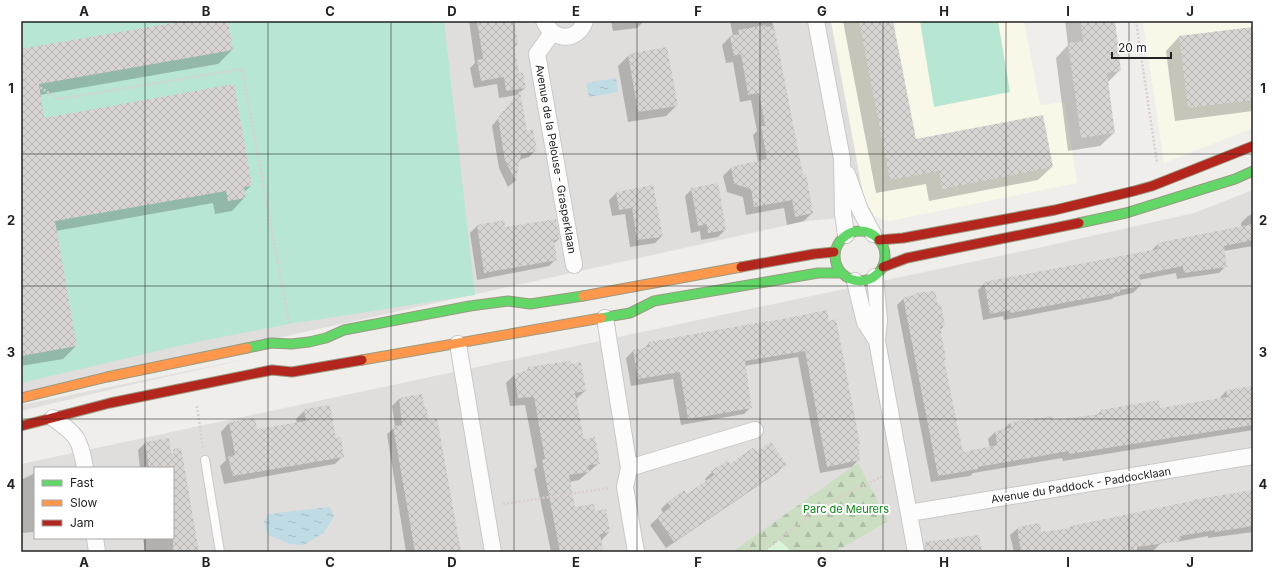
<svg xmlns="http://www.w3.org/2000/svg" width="1274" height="573" font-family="Inter,sans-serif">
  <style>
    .residential { fill: #dfdedc; fill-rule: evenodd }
    .education { fill: #f8f7e8 }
    .forest { fill: url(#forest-firs) }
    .park { fill: #daf5da }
    .pitch { fill: #b7e6d2 }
    .parking { fill: #e0dfde }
    .water { fill: url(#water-ripples) }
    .shadow { fill: #0003 }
    .building { fill: url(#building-cross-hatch) }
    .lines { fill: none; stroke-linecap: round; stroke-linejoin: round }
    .lane-casing { stroke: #c9c8c7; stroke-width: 10 }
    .street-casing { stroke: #c9c8c7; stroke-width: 18 }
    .fast-casing { stroke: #999a82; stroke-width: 11 }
    .slow-casing { stroke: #999a82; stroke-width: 11 }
    .jam-casing { stroke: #999a82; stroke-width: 11 }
    .path { stroke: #dccecd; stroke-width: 2.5; stroke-dasharray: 2 2; stroke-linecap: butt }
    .lane { stroke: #fdfcfc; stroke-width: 8 }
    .street { stroke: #fdfcfc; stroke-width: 16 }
    .fast { stroke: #63d668; stroke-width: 9 }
    .slow { stroke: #ff974d; stroke-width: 9 }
    .jam { stroke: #b3261e; stroke-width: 9 }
    .grid { fill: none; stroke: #222; stroke-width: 1; stroke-opacity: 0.55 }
    .labels { text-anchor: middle; stroke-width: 4; stroke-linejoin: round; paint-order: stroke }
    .street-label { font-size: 11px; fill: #222; stroke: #fff }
    .park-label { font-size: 11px; fill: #0c8416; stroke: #fff }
    .neatline { fill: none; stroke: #222; stroke-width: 1.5 }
    .grid-label { font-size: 13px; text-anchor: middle; font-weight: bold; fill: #222 }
  </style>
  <defs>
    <pattern id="forest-firs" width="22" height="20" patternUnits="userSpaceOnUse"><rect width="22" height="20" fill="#cbdec1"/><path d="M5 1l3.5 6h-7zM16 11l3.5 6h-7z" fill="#aebea6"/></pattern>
    <pattern id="water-ripples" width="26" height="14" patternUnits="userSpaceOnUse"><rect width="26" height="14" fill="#bfdbe3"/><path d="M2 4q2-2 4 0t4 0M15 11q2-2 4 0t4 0" fill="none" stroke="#a4bcc2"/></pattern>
    <pattern id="building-cross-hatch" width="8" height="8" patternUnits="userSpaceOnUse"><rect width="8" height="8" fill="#d7d4d2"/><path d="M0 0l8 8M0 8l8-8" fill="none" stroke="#b8b6b4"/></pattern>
  </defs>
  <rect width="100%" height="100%" fill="#f0eeeb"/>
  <path class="residential" d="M 21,21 L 831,21 L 864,199 L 874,215 L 806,221 L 21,395 Z
    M 1253,190 L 1253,552 L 21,552 L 21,464 L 1042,247 L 1194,213 ZM 35,468 L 173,468 L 173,538 L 35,538 Z"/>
  <path class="education" d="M 831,21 L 1024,21 L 1040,105 L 1065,102 L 1077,183 L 889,221 L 881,219 L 874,215 L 864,199 Z
    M 1143,21 L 1253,21 L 1253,128 L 1164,163 Z"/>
  <path class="forest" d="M 858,463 L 888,521 L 835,552 L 732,552 Z"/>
  <path class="park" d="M 779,540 L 792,552 L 763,552 Z"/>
  <path class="pitch" d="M 21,21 L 444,21 L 475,295 L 289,324 L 196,342 L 21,383 Z
    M 920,21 L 998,21 L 1010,92 L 934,107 Z"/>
  <path class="parking" d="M 261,356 L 130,385 L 21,411 L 21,405 Z"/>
  <path class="water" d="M 616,78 L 618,92 L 589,97 L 586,83 Z
    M 330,507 L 334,516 L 324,533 L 304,545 L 290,544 L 268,535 L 264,522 L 268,514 Z"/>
  <path class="shadow" d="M 190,21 L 227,21 L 232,50 L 218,64 L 40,95 L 44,119 L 251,186 L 244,192 L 245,197 L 232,211 L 215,214 L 213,203 L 56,231 L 76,346 L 63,359 L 21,366 L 21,75 Z
    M 469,21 L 513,21 L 517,45 L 513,48 L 518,74 L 525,88 L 519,93 L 526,132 L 536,150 L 529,157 L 519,160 L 515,181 L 508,187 L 499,168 L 492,126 L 517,95 L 499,98 L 497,84 L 474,88 L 470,68 L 475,63 Z
    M 611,21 L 644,21 L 637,28 L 613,31 Z
    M 730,21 L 772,21 L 802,176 L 812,213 L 804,221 L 787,225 L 784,208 L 746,215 L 743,197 L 727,192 L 723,176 L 731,168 L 758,162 L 753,135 L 757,131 L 751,100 L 740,102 L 733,62 L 726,63 L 722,45 L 730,37 L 733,36 Z
    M 843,21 L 892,21 L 915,140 L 1052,167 L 1038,180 L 929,201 L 926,184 L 876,193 Z
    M 1065,21 L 1114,21 L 1120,70 L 1107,83 L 1114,133 L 1100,146 L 1068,151 L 1056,58 L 1068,45 Z
    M 1253,28 L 1253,111 L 1175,121 L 1166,51 L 1179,37 Z
    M 629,55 L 677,105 L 666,116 L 628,122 L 618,66 Z
    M 653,186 L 662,236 L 655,243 L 630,247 L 625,214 L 612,216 L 609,200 L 616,193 Z
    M 692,189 L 725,230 L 718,237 L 701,240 L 700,231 L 691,233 L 685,196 Z
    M 1253,214 L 1253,246 L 1224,251 L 1226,266 L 1219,273 L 1177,279 L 1176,273 L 1139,280 L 1140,286 L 1133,293 L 1114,297 L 1112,299 L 1004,320 L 1003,316 L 983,320 L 978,290 L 985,283 L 1151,251 L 1158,244 L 1241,227 L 1241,223 L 1248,216 Z
    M 503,222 L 504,228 L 559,239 L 553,244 L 556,259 L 549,266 L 477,280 L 470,233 L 477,226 Z
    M 916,294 L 944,326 L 940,330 L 945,359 L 943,361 L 962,453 L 990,448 L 988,439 L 995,432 L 1003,430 L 1010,423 L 1053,421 L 1097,415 L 1101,411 L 1160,409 L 1219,399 L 1226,391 L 1253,387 L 1253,430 L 1063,461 L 1062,458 L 973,473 L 970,476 L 931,482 L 897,305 L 904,298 L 914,296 Z
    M 826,312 L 859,443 L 857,445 L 859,459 L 852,467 L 820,473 L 798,357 L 744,366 L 751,407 L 744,414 L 681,425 L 673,379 L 631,386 L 626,358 L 633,351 L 644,349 L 649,343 Z
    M 529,368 L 585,391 L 576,399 L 583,440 L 599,463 L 579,480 L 569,482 L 574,508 L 594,512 L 609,532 L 601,541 L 602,552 L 551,552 L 534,469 L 537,467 L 525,405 L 510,406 L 506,383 L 514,375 L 525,372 Z
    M 399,399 L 427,421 L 460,552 L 406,552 L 387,434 L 395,427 L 392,406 Z
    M 305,410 L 343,456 L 335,464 L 224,484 L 220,466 L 226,460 L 221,432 L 229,423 L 254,419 L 256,430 L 297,423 L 296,419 Z
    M 145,443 L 172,454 L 173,465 L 198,552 L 145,552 L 143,538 L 173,538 L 173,468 L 140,468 L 138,450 Z
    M 757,453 L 785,465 L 778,472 L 666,548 L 650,525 L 663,513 L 661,509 L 668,502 L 686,496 L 706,481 L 705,479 L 712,472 L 730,466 Z
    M 35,473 L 35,532 L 21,533 L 21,476 L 23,479 Z
    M 1253,491 L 1253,532 L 1208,538 L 1208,536 L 1176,542 L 1168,513 Z
    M 1071,526 L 1160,544 L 1153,551 L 1144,552 L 1014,552 L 1010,535 L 1018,528 L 1040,534 L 1069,529 Z
    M 885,550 L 885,552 L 873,552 Z"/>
  <path class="building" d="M 184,21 L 228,21 L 233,50 L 39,84 L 44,118 L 234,84 L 252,186 L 244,187 L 246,198 L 228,201 L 226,191 L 55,221 L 77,346 L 21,356 L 21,49 Z
    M 477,21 L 514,21 L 518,45 L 514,46 L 519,73 L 523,72 L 526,88 L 506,91 L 504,77 L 481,81 L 477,60 L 483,59 Z
    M 859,21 L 893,21 L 916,139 L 1043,115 L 1053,167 L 942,189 L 939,171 L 890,180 Z
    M 1080,21 L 1115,21 L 1121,71 L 1107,73 L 1115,133 L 1081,138 L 1068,43 L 1083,41 Z
    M 766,25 L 766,27 L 774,26 L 803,175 L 806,174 L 813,213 L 795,217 L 792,200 L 754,207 L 751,189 L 734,184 L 731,167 L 767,159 L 761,126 L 765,126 L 759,93 L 748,95 L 741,54 L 734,56 L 730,36 L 739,34 L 738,30 Z
    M 1253,27 L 1253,100 L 1188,108 L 1179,36 Z
    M 667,47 L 678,106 L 638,112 L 628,54 Z
    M 520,91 L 527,131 L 533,129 L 537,151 L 521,154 L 516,181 L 505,161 L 498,118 Z
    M 718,183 L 726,230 L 708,233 L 707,224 L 698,226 L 691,188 Z
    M 653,185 L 663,237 L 637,240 L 632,208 L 619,210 L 616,192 Z
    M 556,219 L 560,239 L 554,240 L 557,260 L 484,273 L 477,225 L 504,220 L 505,227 Z
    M 1253,224 L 1253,240 L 1224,246 L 1227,267 L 1184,273 L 1183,266 L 1139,275 L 1141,286 L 1120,290 L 1120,292 L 1011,313 L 1010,310 L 990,314 L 984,282 L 1158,249 L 1157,243 Z
    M 935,291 L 938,305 L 941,304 L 945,326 L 940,327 L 946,359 L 944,360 L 963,452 L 997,445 L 995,431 L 1011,428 L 1010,422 L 1053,416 L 1053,420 L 1101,414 L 1101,410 L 1159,400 L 1160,408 L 1227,397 L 1226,390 L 1253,386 L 1253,425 L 1069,454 L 1069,451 L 978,467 L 978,469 L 938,476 L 903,297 L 916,295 L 916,293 Z
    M 827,310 L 829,321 L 836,319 L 860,444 L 858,444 L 860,460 L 827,467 L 805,351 L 745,361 L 752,408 L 712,415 L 688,419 L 680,372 L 638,379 L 633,350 L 649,347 L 649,342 L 768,321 L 768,322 Z
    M 570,361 L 571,364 L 581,362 L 586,391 L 575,393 L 584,439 L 595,437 L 600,464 L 588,465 L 589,472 L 569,475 L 575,507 L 594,504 L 595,511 L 606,509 L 610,532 L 600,534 L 603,552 L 560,552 L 542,460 L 545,459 L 534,397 L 518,398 L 514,374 L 529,370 L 528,367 Z
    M 422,394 L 425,409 L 427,409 L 428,420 L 437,418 L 461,552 L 415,552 L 393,426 L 402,425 L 399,398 Z
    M 330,405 L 336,438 L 341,437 L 344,457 L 233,476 L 228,457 L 235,455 L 229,422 L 255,418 L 257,429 L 306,421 L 304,409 Z
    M 169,438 L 173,464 L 173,449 L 181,448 L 199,552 L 173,552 L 173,468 L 149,468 L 145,442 Z
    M 771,442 L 787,465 L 674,542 L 657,517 L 671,507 L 667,502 L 684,490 L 687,494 L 714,475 L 711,471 L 728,460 L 730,464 L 754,447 L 757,451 Z
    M 1253,490 L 1253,526 L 1215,532 L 1215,530 L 1180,536 L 1181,541 L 1137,547 L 1137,550 L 1126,552 L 1021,552 L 1017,527 L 1040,523 L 1041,532 L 1071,528 L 1071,526 L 1192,501 L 1192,500 Z
    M 979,535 L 982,550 L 977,550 L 977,552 L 925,552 L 924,542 Z"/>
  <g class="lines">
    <defs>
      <path id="lane" d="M 205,460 L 220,552"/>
      <path id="street" d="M 544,21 C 553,41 577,43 585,21
        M 816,21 L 842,159 L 843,214 L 846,235
        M 552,33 L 537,54 L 574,265
        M 847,174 L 860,210 L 873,234
        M 875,277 L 879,320 L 877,341 L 916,552
        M 855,281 L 865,322 L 877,341
        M 605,318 L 629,468 L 625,487 L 636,552
        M 458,344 L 493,552
        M 53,418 C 77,435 80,438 85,468
        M 629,468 L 755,430
        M 909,513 L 1253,456
        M 95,538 L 97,552"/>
      <path id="fast" d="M 1079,223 L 1126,213 L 1235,179 L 1253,171
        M835 256a25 25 0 1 1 50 0a25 25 0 1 1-50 0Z
        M 601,318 L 630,313 L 654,301 L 818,273 L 840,273
        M 247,348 L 271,343 L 291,344 L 309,342 L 326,338 L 344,330 L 470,306 L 508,301 L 530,304 L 583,296"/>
      <path id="slow" d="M 583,296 L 741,267
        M 362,360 L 601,318
        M 21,398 L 107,377 L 247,348"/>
      <path id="jam" d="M 879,240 L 903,238 L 1055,210 L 1134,191 L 1152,186 L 1253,146
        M 741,267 L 814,254 L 834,252
        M 883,267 L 907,258 L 1079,223
        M 21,426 L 110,403 L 272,370 L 292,372 L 362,360"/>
    </defs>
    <use href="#lane" class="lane-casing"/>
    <use href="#street" class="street-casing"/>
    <use href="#fast" class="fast-casing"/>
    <use href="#slow" class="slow-casing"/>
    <use href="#jam" class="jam-casing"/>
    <path class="path" d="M 1136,21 L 1157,163
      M 21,66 L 24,66 L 28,80 L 59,99 L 242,69 L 289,324
      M 197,406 L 203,448
      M 503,504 L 609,488
      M 763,552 L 823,505 L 883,476"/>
    <use href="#lane" class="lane"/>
    <use href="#street" class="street"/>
    <use href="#fast" class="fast"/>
    <use href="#slow" class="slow"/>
    <use href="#jam" class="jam"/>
  </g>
  <path class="grid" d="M 145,21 L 145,468M 268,21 L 268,552M 391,21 L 391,552M 514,21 L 514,552M 637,21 L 637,552M 760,21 L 760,552M 883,21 L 883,552M 1006,21 L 1006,552M 1129,21 L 1129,552M 21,154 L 1253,154M 21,286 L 1253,286M 21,419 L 1253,419M 145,538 L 145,552"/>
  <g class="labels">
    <g class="street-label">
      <text transform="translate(556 159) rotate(80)" y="4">Avenue de la Pelouse - Grasperklaan</text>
      <text transform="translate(1081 485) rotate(-9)" y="4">Avenue du Paddock - Paddocklaan</text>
    </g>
    <g class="park-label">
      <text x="846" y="513">Parc de Meurers</text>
    </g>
  </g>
  <rect width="1274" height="573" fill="none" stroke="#ffffff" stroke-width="44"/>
  <rect x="34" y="467" width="140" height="72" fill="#ffffff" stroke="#a7a7a7"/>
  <rect x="42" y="480" width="20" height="6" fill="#63d668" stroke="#a7a7a7"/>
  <text x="70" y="487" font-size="12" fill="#222222">Fast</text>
  <rect x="42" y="500" width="20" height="6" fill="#ff974d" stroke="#a7a7a7"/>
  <text x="70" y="507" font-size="12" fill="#222222">Slow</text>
  <rect x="42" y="520" width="20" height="6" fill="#b3261e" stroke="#a7a7a7"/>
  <text x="70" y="527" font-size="12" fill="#222222">Jam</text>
  <path d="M1112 52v6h59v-6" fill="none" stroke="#222222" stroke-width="2"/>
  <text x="1118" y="52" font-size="12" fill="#222222" stroke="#ffffff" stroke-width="3" paint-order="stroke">20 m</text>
  <rect x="22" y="22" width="1230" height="529" class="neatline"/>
  <g class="grid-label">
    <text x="84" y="16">A</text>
    <text x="206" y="16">B</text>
    <text x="330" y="16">C</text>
    <text x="452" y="16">D</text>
    <text x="576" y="16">E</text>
    <text x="698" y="16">F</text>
    <text x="822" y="16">G</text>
    <text x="944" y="16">H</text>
    <text x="1068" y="16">I</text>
    <text x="1190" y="16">J</text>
    <text x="11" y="93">1</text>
    <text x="1263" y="93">1</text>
    <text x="11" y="225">2</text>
    <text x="1263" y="225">2</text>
    <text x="11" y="357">3</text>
    <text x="1263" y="357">3</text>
    <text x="11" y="489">4</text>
    <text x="1263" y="489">4</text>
    <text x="84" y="567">A</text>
    <text x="206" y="567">B</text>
    <text x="330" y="567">C</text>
    <text x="452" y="567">D</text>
    <text x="576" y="567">E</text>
    <text x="698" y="567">F</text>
    <text x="822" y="567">G</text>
    <text x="944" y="567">H</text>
    <text x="1068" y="567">I</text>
    <text x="1190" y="567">J</text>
  </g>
</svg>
